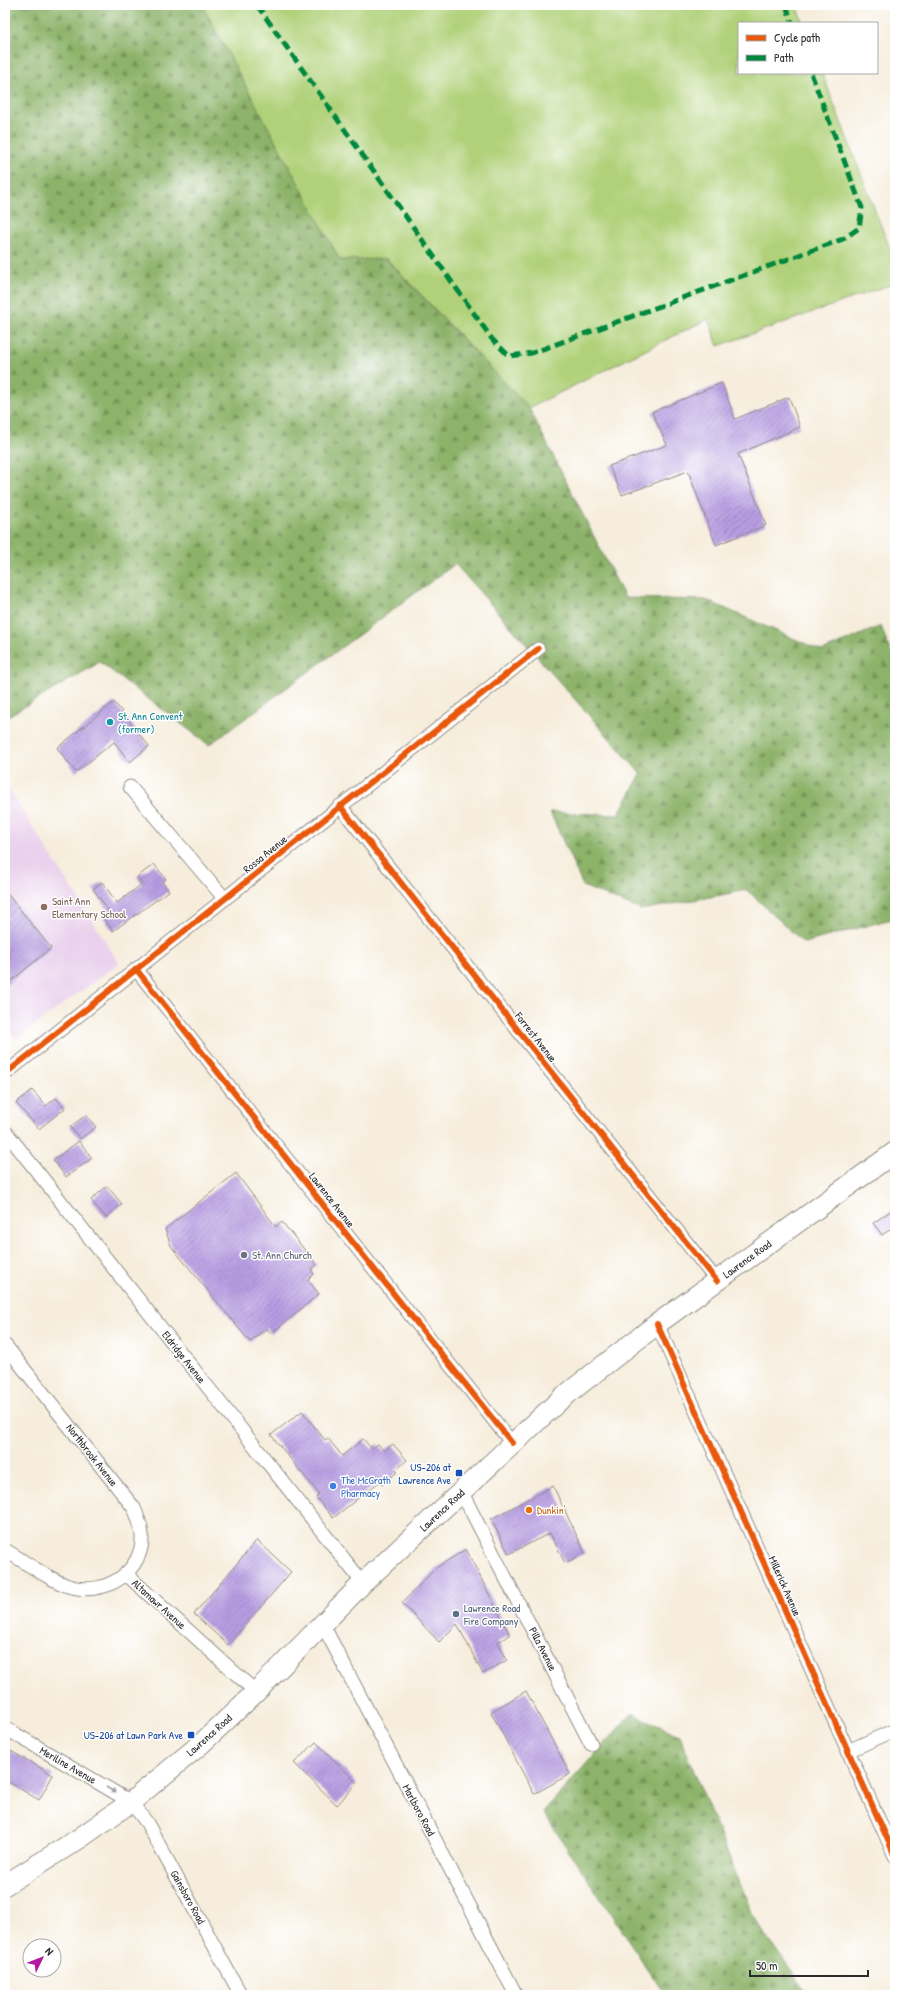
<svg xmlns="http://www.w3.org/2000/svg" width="900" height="2000" font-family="'Patrick Hand',sans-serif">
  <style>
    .built { fill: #ead1ed }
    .forest { fill: url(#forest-firs); stroke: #5c6f4a }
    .park { fill: #b0d179; stroke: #6e7e52 }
    .building { fill: url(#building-hatch) }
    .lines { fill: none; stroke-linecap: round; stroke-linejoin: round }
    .street-casing { stroke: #908c84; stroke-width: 15 }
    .primary-casing { stroke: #908c84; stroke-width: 22 }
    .street { stroke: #fff; stroke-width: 13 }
    .primary { stroke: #fff; stroke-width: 20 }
    .quiet { stroke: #00873e; stroke-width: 5; stroke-dasharray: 10 5; stroke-linecap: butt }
    .cycleway-casing { stroke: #fff; stroke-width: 8 }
    .cycleway { stroke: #e8590c; stroke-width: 6 }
    .oneway { fill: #a0a0a0 }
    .culture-dot { fill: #0f9aa8; stroke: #fff; stroke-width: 1.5 }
    .education-dot { fill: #8d6e63; stroke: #fff; stroke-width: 1.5 }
    .worship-dot { fill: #6b7280; stroke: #fff; stroke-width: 1.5 }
    .transit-dot { fill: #1a4fb4; stroke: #fff; stroke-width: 1.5 }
    .shop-dot { fill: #3f7fe0; stroke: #fff; stroke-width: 1.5 }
    .food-dot { fill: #e8710a; stroke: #fff; stroke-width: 1.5 }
    .service-dot { fill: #5c6f8a; stroke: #fff; stroke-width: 1.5 }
    .labels { text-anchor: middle; stroke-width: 3; stroke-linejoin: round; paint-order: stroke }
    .culture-label { font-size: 11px; fill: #0d838f; stroke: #fff; text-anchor: start }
    .street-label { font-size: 11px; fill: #2b2b2b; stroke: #fff }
    .education-label { font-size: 11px; fill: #785e54; stroke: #fff; text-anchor: start }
    .worship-label { font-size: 11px; fill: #5b616d; stroke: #fff; text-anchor: start }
    .transit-label { font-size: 11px; fill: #164399; stroke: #fff; text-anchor: end }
    .shop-label { font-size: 11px; fill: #366cbe; stroke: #fff; text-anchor: start }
    .food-label { font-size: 11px; fill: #c56008; stroke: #fff; text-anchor: start }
    .service-label { font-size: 11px; fill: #4e5e75; stroke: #fff; text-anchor: start }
  </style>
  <defs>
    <pattern id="forest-firs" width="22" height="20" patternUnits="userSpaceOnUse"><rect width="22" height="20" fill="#8cb369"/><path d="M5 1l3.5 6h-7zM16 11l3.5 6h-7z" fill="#739257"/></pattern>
    <pattern id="building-hatch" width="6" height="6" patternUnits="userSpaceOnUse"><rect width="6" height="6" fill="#b79de3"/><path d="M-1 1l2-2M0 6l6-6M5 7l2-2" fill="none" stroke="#9580b8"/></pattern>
  </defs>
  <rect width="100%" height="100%" fill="#fff"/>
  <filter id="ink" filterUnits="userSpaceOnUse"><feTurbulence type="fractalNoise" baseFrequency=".025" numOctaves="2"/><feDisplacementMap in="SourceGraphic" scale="8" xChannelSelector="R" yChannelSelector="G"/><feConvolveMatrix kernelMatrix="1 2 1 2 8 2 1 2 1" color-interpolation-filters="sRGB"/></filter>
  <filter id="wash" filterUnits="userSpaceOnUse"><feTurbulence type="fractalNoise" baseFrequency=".012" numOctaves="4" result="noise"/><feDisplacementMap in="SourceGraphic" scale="16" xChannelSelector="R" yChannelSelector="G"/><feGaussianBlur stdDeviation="0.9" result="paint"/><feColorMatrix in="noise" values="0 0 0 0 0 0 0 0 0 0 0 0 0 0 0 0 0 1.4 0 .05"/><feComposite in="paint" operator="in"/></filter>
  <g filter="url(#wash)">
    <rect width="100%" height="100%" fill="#f6eddc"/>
    <path class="built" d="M 5,783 L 119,963 L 16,1039 L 5,1025 Z"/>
    <path class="forest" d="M 5,5 L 202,5 L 340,260 L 386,259 L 529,408 L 625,598 L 706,600 L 822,651 L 881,626 L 895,664 L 895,918 L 804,943 L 747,890 L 641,910 L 583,886 L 550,812 L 618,815 L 641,774 L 455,564 L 209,745 L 100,662 L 5,718 Z
      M 632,1713 L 679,1735 L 755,1920 L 808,1995 L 665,1995 L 543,1812 Z"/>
    <path class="park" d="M 202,5 L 796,5 L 803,23 L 739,23 L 739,73 L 822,73 L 895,262 L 895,283 L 718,346 L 708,319 L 529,408 L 387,259 L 340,260 Z"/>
    <g id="blocks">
      <path class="building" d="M 722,383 L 735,419 L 789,397 L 800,427 L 738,454 L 766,525 L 716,545 L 688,471 L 622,495 L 609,466 L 667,445 L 652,412 Z
        M 114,702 L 149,746 L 130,762 L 114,742 L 76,772 L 57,748 Z
        M 154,864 L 166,879 L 162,882 L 169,891 L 113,931 L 102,916 L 109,911 L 93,889 L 102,882 L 117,903 L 142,884 L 137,877 Z
        M 5,891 L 51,948 L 5,986 Z
        M 32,1090 L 46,1106 L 56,1098 L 65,1108 L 39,1129 L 16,1103 Z
        M 86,1115 L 96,1127 L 80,1139 L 70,1127 Z
        M 79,1141 L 92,1158 L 66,1177 L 53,1160 Z
        M 236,1173 L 276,1227 L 282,1222 L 317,1265 L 311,1270 L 314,1274 L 308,1280 L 319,1294 L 271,1334 L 267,1328 L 250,1342 L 171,1246 L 165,1229 Z
        M 107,1186 L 122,1204 L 106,1218 L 91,1200 Z
        M 895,1208 L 895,1226 L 882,1235 L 873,1223 Z
        M 302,1411 L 325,1440 L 328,1438 L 342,1456 L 363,1439 L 372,1449 L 378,1444 L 384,1451 L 393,1444 L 407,1460 L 396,1470 L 397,1472 L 382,1485 L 379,1482 L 333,1518 L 316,1497 L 319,1494 L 271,1435 Z
        M 553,1486 L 585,1553 L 565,1563 L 550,1533 L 509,1554 L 491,1519 Z
        M 257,1540 L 291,1572 L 228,1645 L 194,1614 Z
        M 466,1549 L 510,1635 L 498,1642 L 507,1660 L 483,1674 L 457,1624 L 439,1642 L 402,1603 L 436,1568 Z
        M 526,1691 L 570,1774 L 534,1794 L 491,1712 Z
        M 316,1742 L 357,1783 L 337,1805 L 294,1763 Z
        M 9,1750 L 53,1775 L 39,1800 L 5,1780 L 5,1756 Z"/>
    </g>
  </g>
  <g filter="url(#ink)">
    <use href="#blocks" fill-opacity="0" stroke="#908c84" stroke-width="1"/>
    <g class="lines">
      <defs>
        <path id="street" d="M 130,787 L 225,899
          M 340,806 L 717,1281
          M 136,969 L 512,1443
          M 5,1074 L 538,649
          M 5,1131 L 363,1583
          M 657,1324 L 895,1856
          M 5,1345 L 134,1508 C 138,1517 141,1525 142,1535 C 144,1571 106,1596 72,1587 C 52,1582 24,1561 5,1550
          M 461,1491 L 591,1744
          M 126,1574 L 256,1692
          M 323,1625 L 516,1995
          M 5,1728 L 131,1802 L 147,1823 L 241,1995
          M 848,1751 L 895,1730"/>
        <path id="primary" d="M 5,1885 L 80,1838 L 131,1802 L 202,1743 L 256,1692 L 363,1583 L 562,1398 L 657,1324 L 895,1152"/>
      </defs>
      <use href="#street" class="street-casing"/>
      <use href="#primary" class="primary-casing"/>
      <use href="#street" class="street"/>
      <use href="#primary" class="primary"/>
      <path class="quiet" d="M 257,5 L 492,339 L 509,356 L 532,353 L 843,239 L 859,228 L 862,208 L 811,73
        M 786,5 L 792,23"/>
      <defs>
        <path id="cycleway" d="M 340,806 L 717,1281
          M 136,969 L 512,1443
          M 5,1074 L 538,649
          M 657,1324 L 895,1856"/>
      </defs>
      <use href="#cycleway" class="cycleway-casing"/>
      <use href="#cycleway" class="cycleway"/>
    </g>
    <defs><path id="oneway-solid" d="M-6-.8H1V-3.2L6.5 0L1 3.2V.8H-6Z"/></defs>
    <use class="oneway" href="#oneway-solid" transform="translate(111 1790) rotate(30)"/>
  </g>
  <circle class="culture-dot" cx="110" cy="722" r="4"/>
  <circle class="education-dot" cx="44" cy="907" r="4"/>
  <circle class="worship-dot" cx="244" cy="1255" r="4"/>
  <g class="transit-dot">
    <rect x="455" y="1469" width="8" height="8" rx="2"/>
    <rect x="187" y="1731" width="8" height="8" rx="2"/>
  </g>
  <circle class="shop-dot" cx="333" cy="1486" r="4"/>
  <circle class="food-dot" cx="529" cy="1510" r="4"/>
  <circle class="service-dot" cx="456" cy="1614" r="4"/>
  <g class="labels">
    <g class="culture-label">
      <text x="118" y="720">St. Ann Convent<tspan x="118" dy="13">(former)</tspan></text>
    </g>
    <g class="street-label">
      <text transform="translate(265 854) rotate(-39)" y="4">Rossa Avenue</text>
      <text transform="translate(536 1037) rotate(52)" y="4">Forrest Avenue</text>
      <text transform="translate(332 1200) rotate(52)" y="4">Lawrence Avenue</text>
      <text transform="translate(747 1259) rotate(-36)" y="4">Lawrence Road</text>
      <text transform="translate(184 1357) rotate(52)" y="4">Eldridge Avenue</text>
      <text transform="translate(92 1455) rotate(52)" y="4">Northbrook Avenue</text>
      <text transform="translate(442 1510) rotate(-43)" y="4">Lawrence Road</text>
      <text transform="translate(785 1586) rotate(66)" y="4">Millerick Avenue</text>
      <text transform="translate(159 1604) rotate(42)" y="4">Altamawr Avenue</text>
      <text transform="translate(543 1649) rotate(63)" y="4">Pilla Avenue</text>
      <text transform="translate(209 1735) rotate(-42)" y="4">Lawrence Road</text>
      <text transform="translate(68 1765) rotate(30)" y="4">Meriline Avenue</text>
      <text transform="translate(419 1810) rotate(62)" y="4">Marlboro Road</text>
      <text transform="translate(188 1897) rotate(61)" y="4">Gainsboro Road</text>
    </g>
    <g class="education-label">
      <text x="52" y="905">Saint Ann<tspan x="52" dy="13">Elementary School</tspan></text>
    </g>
    <g class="worship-label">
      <text x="252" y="1259">St. Ann Church</text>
    </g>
    <g class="transit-label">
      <text x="451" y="1471">US-206 at<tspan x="451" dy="13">Lawrence Ave</tspan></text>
      <text x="183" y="1739">US-206 at Lawn Park Ave</text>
    </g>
    <g class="shop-label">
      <text x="341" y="1484">The McGrath<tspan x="341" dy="13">Pharmacy</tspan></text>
    </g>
    <g class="food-label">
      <text x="537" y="1514">Dunkin'</text>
    </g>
    <g class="service-label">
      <text x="464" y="1612">Lawrence Road<tspan x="464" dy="13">Fire Company</tspan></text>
    </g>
  </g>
  <rect width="900" height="2000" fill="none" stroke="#fff" stroke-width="20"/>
  <rect x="738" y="22" width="140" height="52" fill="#ffffff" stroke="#aaaaaa"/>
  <rect x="746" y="35" width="20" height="6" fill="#e8590c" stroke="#aaaaaa"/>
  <text x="774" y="42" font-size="12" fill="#2b2b2b">Cycle path</text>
  <rect x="746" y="55" width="20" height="6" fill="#00873e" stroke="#aaaaaa"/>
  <text x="774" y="62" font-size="12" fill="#2b2b2b">Path</text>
  <g transform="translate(42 1958) rotate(47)"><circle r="19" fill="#ffffff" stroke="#aaaaaa"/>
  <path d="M0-3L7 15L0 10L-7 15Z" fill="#b5179e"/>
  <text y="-6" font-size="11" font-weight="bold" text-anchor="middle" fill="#2b2b2b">N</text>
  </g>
  <path d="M750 1970v6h118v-6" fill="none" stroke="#2b2b2b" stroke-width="2"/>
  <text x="756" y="1970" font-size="12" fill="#2b2b2b" stroke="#ffffff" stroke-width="3" paint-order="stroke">50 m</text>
</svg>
